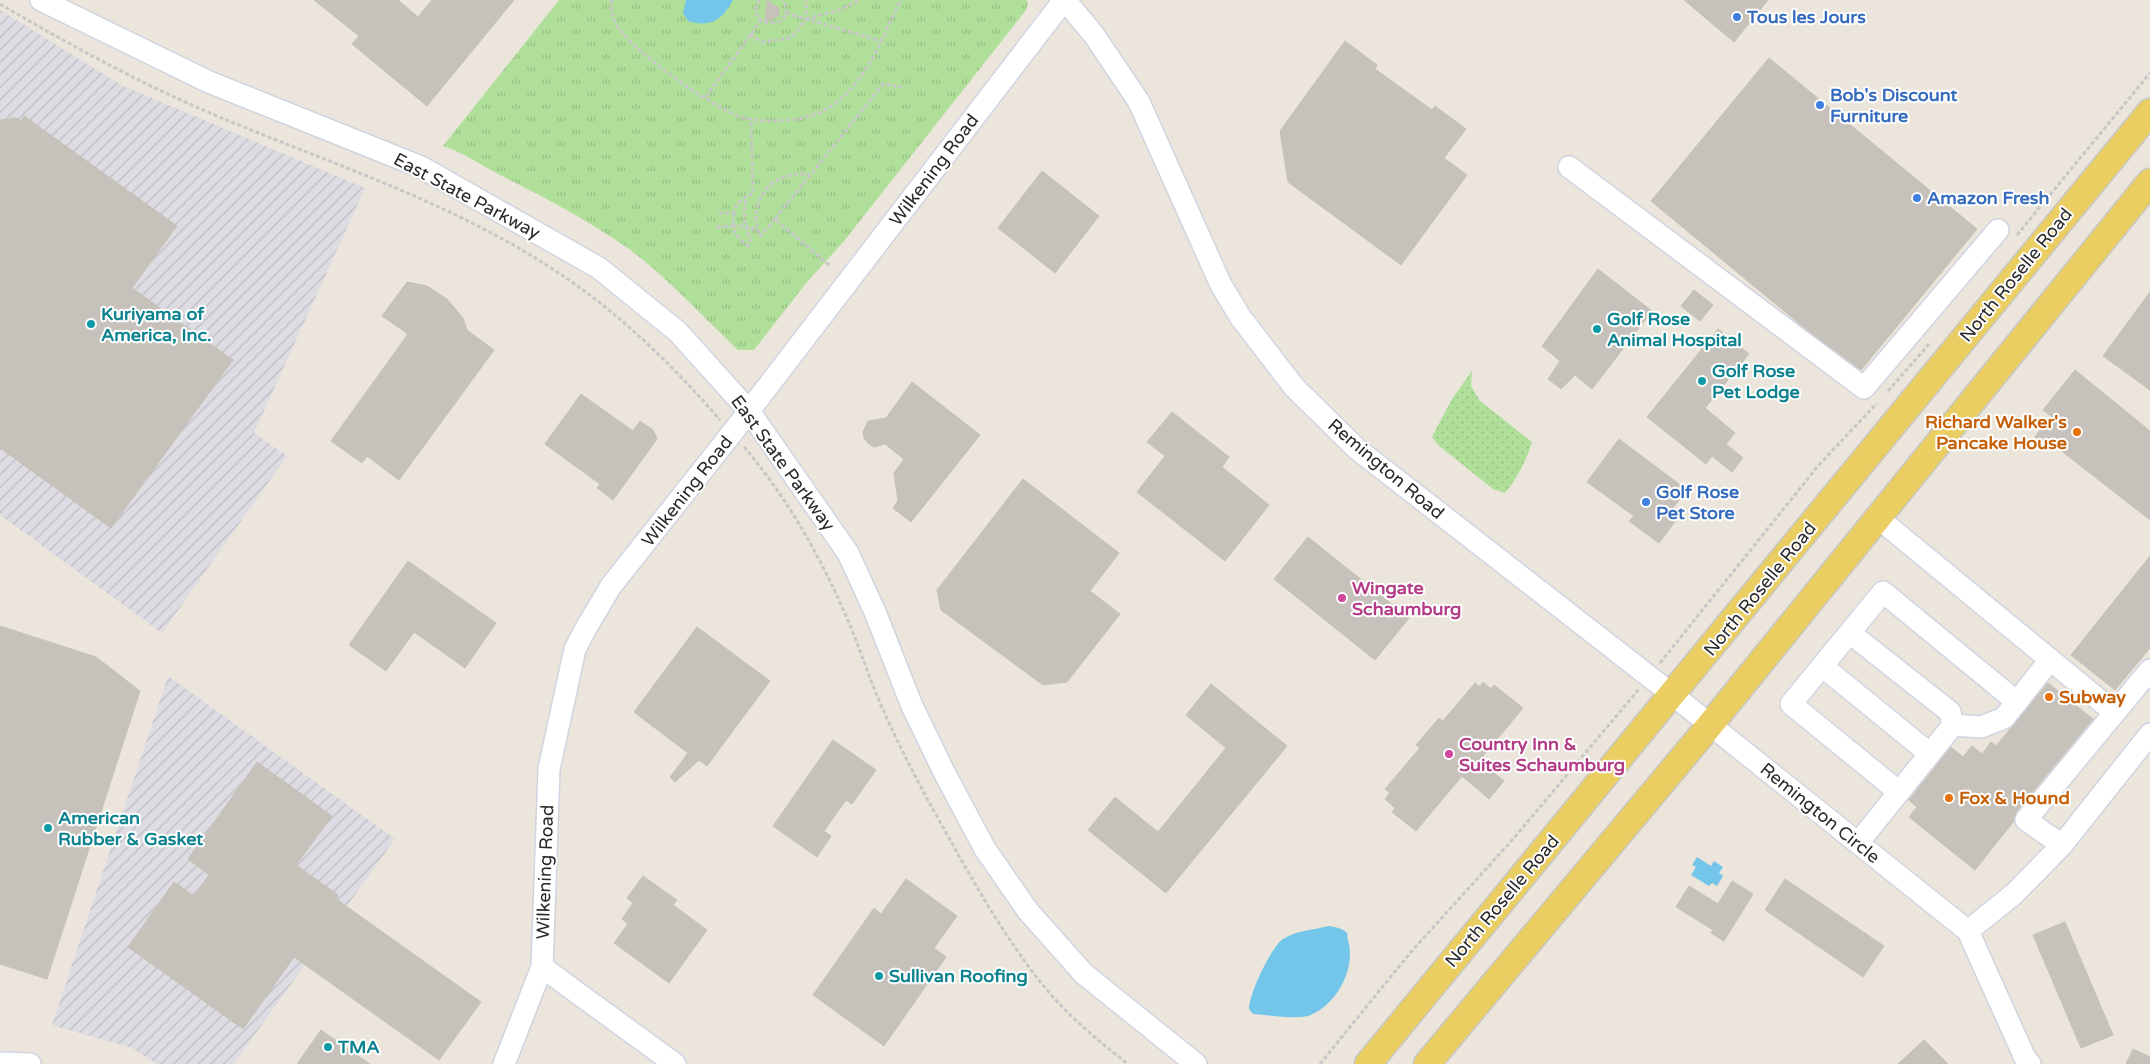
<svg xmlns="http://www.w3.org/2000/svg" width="2150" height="1064" font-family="'Varela Round',sans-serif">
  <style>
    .industrial { fill: url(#industrial-furrows) }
    .grass { fill: url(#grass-dots) }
    .park { fill: url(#park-tufts) }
    .water { fill: #73c6e9 }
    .building { fill: #c6c2bb; stroke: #c6c1b5 }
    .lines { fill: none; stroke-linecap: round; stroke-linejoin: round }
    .minor-casing { stroke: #d1d4e1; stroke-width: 24 }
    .major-casing { stroke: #c7c7c7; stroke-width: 29 }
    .path { stroke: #c7c7c7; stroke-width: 3; stroke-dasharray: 4 2.5; stroke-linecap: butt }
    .minor { stroke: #fff; stroke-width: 21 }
    .major { stroke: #eace62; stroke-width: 26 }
    .shop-dot { fill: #3f7fe0; stroke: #fff; stroke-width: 2 }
    .culture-dot { fill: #0f9aa8; stroke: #fff; stroke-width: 2 }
    .food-dot { fill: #e8710a; stroke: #fff; stroke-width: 2 }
    .hotel-dot { fill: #d1479c; stroke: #fff; stroke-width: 2 }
    .labels { text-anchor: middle; stroke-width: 4; stroke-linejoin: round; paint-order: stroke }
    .shop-label { font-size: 18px; font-weight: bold; fill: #366cbe; stroke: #fff; text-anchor: start }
    .street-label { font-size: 18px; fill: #292929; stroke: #fff }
    .culture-label { font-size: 18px; font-weight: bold; fill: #0d838f; stroke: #fff; text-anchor: start }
    .food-label { font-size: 18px; font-weight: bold; fill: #c56008; stroke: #fff; text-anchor: start }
    .hotel-label { font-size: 18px; font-weight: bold; fill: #b23c85; stroke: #fff; text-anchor: start }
  </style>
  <defs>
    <pattern id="industrial-furrows" width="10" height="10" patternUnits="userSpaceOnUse" patternTransform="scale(1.25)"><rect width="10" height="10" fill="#dedce3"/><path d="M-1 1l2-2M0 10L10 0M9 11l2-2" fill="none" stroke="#bebdc3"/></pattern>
    <pattern id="grass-dots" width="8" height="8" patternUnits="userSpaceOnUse" patternTransform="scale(1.25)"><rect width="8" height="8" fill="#b0df9a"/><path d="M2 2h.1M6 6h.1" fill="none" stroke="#97bf85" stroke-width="1.8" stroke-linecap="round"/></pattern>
    <pattern id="park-tufts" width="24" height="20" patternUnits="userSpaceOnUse" patternTransform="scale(1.25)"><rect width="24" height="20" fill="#b0df9a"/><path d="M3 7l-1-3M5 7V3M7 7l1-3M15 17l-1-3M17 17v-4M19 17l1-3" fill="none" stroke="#97bf85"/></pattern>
  </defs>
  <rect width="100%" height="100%" fill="#ebe5dc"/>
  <path class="industrial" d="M 0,10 L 123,86 L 365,188 L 254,433 L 287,456 L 162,633 L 0,515 Z
    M 168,676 L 395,839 L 234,1064 L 157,1064 L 132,1048 L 52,1025 Z"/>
  <path class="grass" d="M 1472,371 L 1471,386 L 1480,401 L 1532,442 C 1526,461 1518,477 1505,493 L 1493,489 L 1438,445 L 1432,437 L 1452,399 Z"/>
  <path class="park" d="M 559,0 L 1026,0 L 1028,2 L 1026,10 L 844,241 L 807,282 L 754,350 L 738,350 C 703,317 667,277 629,249 C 589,221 547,199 504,177 C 483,167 466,153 443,146 Z"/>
  <path class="water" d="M 686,0 L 733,0 C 722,20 711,28 688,21 L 683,13 Z
    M 1697,857 L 1711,866 L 1714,861 L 1723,867 L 1719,873 L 1723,876 L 1717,886 L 1712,883 L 1709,886 L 1691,875 L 1696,867 L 1692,865 Z
    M 1329,926 C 1334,927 1343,928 1347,933 C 1348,935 1347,938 1348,940 C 1356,968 1338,1003 1311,1015 C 1299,1020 1267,1015 1253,1014 L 1249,1009 C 1249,994 1271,947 1283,939 C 1297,930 1314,930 1329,926 Z"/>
  <path class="building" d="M 314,0 L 398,0 L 418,17 L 432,0 L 514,0 L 427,106 L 352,44 L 359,36 Z
    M 767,0 L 779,8 L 779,16 L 765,22 Z
    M 1684,0 L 1768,0 L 1734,42 Z
    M 1345,41 L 1377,65 L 1375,69 L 1432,110 L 1435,106 L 1466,129 L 1444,158 L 1467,175 L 1401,265 L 1288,182 L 1280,131 Z
    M 1769,58 L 1977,229 L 1861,370 L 1807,330 L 1651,201 Z
    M 24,116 L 177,226 L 132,288 L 233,360 L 111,528 L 0,448 L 0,120 L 16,118 L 21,121 Z
    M 1042,171 L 1099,216 L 1055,273 L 998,228 Z
    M 1598,269 L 1652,311 L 1592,389 L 1575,375 L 1561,389 L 1548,379 L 1560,361 L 1542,346 Z
    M 407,282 L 427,286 L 447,299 L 463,318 L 467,330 L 494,350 L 399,480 L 367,456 L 362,463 L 331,441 L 408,334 L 382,316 Z
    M 1694,290 L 1713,305 L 1700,321 L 1681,306 Z
    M 2150,292 L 2150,390 L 2103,356 Z
    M 1718,329 L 1749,354 L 1705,408 L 1735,433 L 1726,444 L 1743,458 L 1732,472 L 1712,456 L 1706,464 L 1647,417 Z
    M 2075,370 L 2150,431 L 2150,520 L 2050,442 L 2047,446 L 2035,437 L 2051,416 L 2043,410 Z
    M 912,382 L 980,435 L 911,522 L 893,508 L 898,501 L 894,473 L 904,459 L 885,444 L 874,447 L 868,443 L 864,438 L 863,432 L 868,421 L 886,418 Z
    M 581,394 L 633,431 L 640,421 L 653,430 L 657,439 L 613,500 L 597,488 L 600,484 L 545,444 Z
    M 1172,412 L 1229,457 L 1222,467 L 1269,505 L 1225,561 L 1137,492 L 1165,456 L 1147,442 Z
    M 1619,439 L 1687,490 L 1669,513 L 1677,519 L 1659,543 L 1629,521 L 1634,516 L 1587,482 Z
    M 1023,479 L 1119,553 L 1090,591 L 1120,614 L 1067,682 L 1043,685 L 941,610 L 937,590 Z
    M 1308,537 L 1409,618 L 1375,660 L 1274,579 Z
    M 2150,556 L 2150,648 L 2115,690 L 2071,655 Z
    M 408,561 L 496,623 L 465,668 L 414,632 L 386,671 L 349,645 Z
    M 0,626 L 96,657 L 140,691 L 47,979 L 0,964 Z
    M 697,627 L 770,681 L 707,766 L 699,760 L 675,782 L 670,777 L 688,753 L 634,712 Z
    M 1483,682 L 1491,689 L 1494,685 L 1523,708 L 1479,761 L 1504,781 L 1489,799 L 1462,776 L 1416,831 L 1392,812 L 1395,808 L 1385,799 L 1390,793 L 1385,789 L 1420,748 L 1416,745 L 1439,718 L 1443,721 L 1475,683 L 1480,687 Z
    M 2048,683 L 2093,719 L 2016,812 L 2014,821 L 1975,870 L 1909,817 L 1917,807 L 1909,800 L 1951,747 L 1963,757 L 1972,746 L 1982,754 L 1991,742 L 1996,746 Z
    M 1211,684 L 1287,746 L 1166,893 L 1088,830 L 1115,797 L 1158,832 L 1226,748 L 1186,715 Z
    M 833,740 L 876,770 L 852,804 L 846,800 L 824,831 L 831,836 L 817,857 L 773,826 Z
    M 257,762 L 332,816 L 296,865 L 338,895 L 336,899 L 481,1002 L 439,1060 L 294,957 L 243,1029 L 128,947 L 174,882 L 194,896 L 209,875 L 188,859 Z
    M 643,876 L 677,900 L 673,905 L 707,930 L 669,983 L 614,943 L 628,924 L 622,919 L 633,903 L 627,898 Z
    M 906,879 L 957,916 L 934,948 L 946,957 L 884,1046 L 813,995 L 874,908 L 881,914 Z
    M 1785,879 L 1884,946 L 1863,977 L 1765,910 Z
    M 1732,881 L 1753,894 L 1724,941 L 1711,933 L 1713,930 L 1676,907 L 1689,886 L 1718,904 Z
    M 2065,922 L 2113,1035 L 2081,1048 L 2033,935 Z
    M 321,1030 L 370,1064 L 297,1064 Z
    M 1924,1040 L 1948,1064 L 1898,1064 Z
    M 2133,1049 L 2150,1057 L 2150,1064 L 2126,1064 Z"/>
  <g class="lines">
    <defs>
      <path id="minor" d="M 41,0 L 209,82 L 421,167 L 599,268 L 678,332 L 749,411 L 848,553 L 875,612 L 912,706 L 945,774 L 985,849 L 1028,911 L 1084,974 L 1196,1064
        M 1065,0 L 1094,35 L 1139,102 L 1221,285 L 1241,318 L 1294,387 L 1357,449 L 1673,695 L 1968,931 L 2025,1058 L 2030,1064
        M 1569,167 L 1864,388 L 1998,230
        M 1877,517 L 2115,713
        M 1850,633 L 1950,712 L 1953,725
        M 1822,666 L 1930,754
        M 1899,792 L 1791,704 L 1883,592 L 2017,702
        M 1858,843 L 1953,725 L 1981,727 L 2004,718 L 2050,660
        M 2062,845 L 2026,820 L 2150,670
        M 1968,931 L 2014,894 L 2062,845 L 2150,734
        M 542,967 L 675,1064
        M 0,1063 L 30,1064
        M 504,1064 L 542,967 L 549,769 L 575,649 L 586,628 L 611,586 L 732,433 L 1064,0"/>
      <path id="major" d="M 1368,1064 L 2150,112
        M 1427,1064 L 1710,725 L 2150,182"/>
    </defs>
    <use href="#minor" class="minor-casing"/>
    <use href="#major" class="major-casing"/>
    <path class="path" d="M 612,0 C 610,6 612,16 615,22 C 626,48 718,112 745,118 C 770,124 809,121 830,107 C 867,83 882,37 901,0
      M 759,0 C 742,31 801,30 783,0
      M 0,4 C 70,45 143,85 217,116 C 329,163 445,200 548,266 C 614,308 669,361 720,420
      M 786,13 L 881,41
      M 806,19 L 840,10 L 859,0
      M 750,35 L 762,42 L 791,38 L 806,19 L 806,0
      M 706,97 L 761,20
      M 719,213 L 734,213 C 736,202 743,198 753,193 L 751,119
      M 734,213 L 733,226 L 746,226 L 751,230 L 757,227
      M 775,219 L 760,236 C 746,201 773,168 810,175
      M 717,227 L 733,226 C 734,235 741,240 748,246 L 750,240 L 744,219 L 746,197
      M 2017,235 L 2150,73
      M 829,265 L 775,219 L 883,84 L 902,87
      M 1888,391 L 1930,343
      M 744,447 C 787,497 821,558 847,618 C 859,646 868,675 880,703 C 900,749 924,794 949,838 C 977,888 1006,939 1042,984 C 1067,1015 1097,1040 1128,1064
      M 1660,663 L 1818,466 L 1877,403
      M 1320,1064 L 1410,953 L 1514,838 L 1639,689"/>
    <use href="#minor" class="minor"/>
    <use href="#major" class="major"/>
  </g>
  <g class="shop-dot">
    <circle cx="1737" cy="17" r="5"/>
    <circle cx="1820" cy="105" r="5"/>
    <circle cx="1917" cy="198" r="5"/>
    <circle cx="1646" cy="502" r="5"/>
  </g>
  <g class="culture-dot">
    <circle cx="91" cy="324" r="5"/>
    <circle cx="1597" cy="329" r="5"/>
    <circle cx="1702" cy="381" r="5"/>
    <circle cx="48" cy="828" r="5"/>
    <circle cx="879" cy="976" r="5"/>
    <circle cx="328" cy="1047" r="5"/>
  </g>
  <g class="food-dot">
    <circle cx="2077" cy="432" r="5"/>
    <circle cx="2049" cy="697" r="5"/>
    <circle cx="1949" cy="798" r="5"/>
  </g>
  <g class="hotel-dot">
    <circle cx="1342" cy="598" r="5"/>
    <circle cx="1449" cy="754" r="5"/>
  </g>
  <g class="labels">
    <g class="shop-label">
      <text x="1747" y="23">Tous les Jours</text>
      <text x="1830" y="101">Bob's Discount<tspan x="1830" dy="21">Furniture</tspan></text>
      <text x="1927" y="204">Amazon Fresh</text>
      <text x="1656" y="498">Golf Rose<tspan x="1656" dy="21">Pet Store</tspan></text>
    </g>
    <g class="street-label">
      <text transform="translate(934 170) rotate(-53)" y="6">Wilkening Road</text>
      <text transform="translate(467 196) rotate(28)" y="6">East State Parkway</text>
      <text transform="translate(2016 275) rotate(-51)" y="6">North Roselle Road</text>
      <text transform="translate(783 463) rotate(54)" y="6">East State Parkway</text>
      <text transform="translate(1386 469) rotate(40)" y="6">Remington Road</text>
      <text transform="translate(687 491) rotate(-52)" y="6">Wilkening Road</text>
      <text transform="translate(1760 589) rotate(-51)" y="6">North Roselle Road</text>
      <text transform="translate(1820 813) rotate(39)" y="6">Remington Circle</text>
      <text transform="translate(545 872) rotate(-88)" y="6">Wilkening Road</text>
      <text transform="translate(1502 901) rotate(-50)" y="6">North Roselle Road</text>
    </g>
    <g class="culture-label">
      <text x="101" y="320">Kuriyama of<tspan x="101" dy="21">America, Inc.</tspan></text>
      <text x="1607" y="325">Golf Rose<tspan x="1607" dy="21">Animal Hospital</tspan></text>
      <text x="1712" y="377">Golf Rose<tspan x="1712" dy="21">Pet Lodge</tspan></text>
      <text x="58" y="824">American<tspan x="58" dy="21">Rubber &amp; Gasket</tspan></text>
      <text x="889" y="982">Sullivan Roofing</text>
      <text x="338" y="1053">TMA</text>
    </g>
    <g class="food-label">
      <text x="2067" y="428" text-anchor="end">Richard Walker's<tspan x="2067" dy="21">Pancake House</tspan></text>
      <text x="2059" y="703">Subway</text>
      <text x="1959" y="804">Fox &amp; Hound</text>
    </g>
    <g class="hotel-label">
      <text x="1352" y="594">Wingate<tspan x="1352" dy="21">Schaumburg</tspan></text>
      <text x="1459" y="750">Country Inn &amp;<tspan x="1459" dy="21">Suites Schaumburg</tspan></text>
    </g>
  </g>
</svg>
